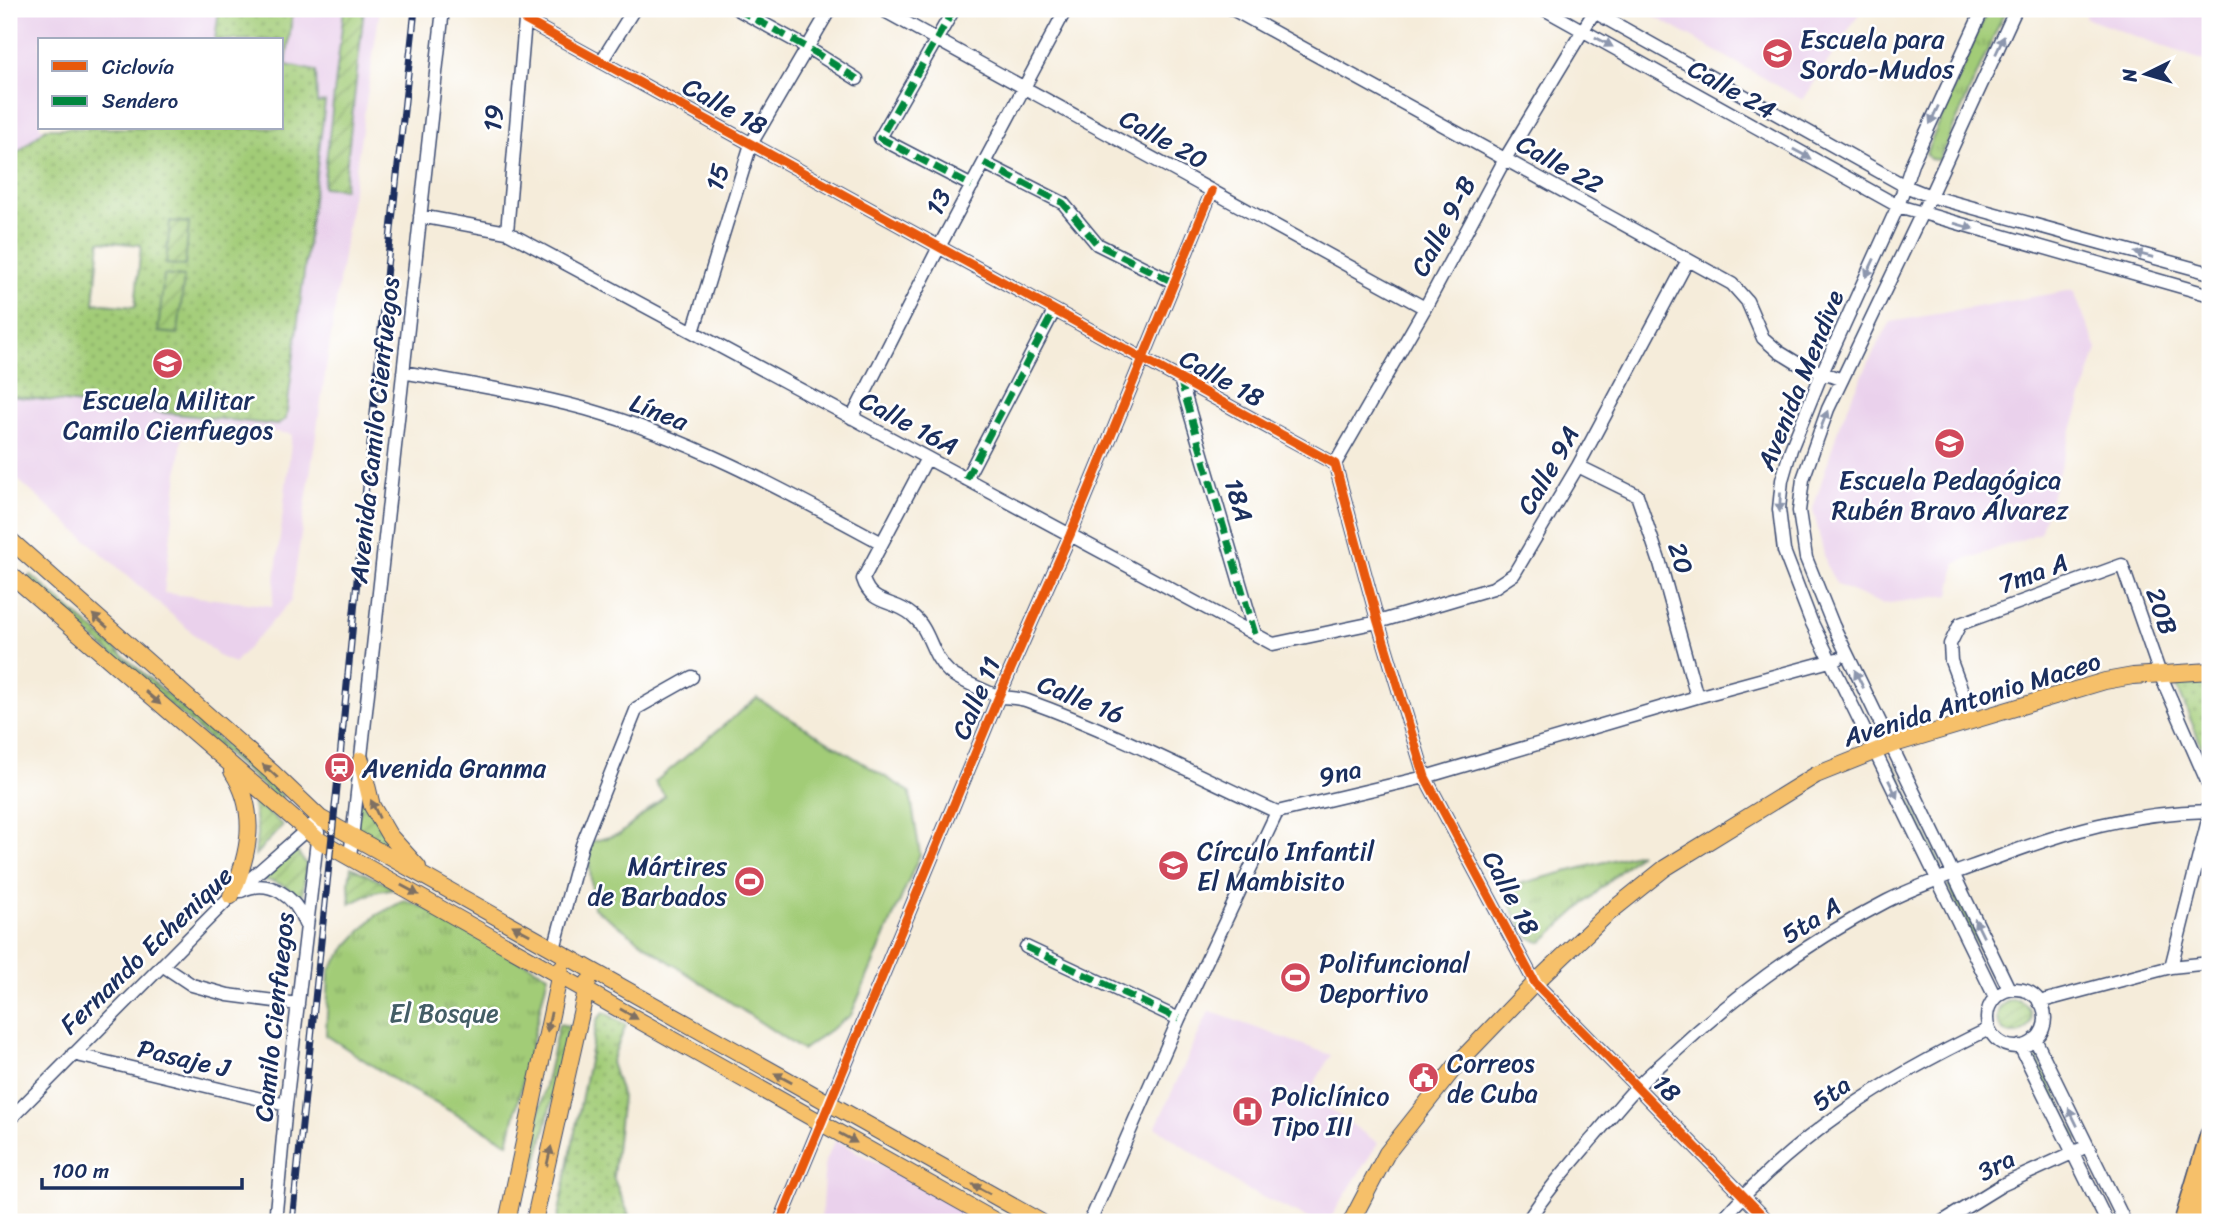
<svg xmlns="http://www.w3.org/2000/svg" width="2219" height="1231" font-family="Sriracha,sans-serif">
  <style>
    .built { fill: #ead1ec; fill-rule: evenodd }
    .grass { fill: url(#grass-dots); stroke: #5e7e6a; stroke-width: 2; fill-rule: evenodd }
    .park { fill: url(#park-tufts); stroke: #5e7e6a; stroke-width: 2 }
    .garden { fill: url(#garden-furrows); stroke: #5e7e6a; stroke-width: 2 }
    .pitch { fill: #a2cc77; stroke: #5e7e6a; stroke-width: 2 }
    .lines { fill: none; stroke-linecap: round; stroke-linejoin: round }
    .minor-casing { stroke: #3c4b71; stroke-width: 15 }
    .major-casing { stroke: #3c4b71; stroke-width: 18 }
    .highway-casing { stroke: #3c4b71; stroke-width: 22 }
    .minor { stroke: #fff; stroke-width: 12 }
    .major { stroke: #f6c06b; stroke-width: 16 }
    .highway { stroke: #f6c06b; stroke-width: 19 }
    .rail-casing { stroke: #1b2f5e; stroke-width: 7 }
    .rail { stroke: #fff; stroke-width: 4.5; stroke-dasharray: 13; stroke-linecap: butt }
    .quiet { stroke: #00873e; stroke-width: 7; stroke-dasharray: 14 7; stroke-linecap: butt }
    .cycleway-casing { stroke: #fff; stroke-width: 13 }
    .cycleway { stroke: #e8590c; stroke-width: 9 }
    .oneway { fill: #8d97ae }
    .oneway2 { fill: #7e7064 }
    .labels { text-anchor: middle; stroke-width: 5; stroke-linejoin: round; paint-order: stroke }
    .poi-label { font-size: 26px; fill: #1b2f5e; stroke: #fff; text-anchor: start }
    .street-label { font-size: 26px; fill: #1b2f5e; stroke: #fff }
    .park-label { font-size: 26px; fill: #445e66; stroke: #fff }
  </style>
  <defs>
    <pattern id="grass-dots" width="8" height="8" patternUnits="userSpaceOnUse" patternTransform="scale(1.75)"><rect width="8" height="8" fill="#a2cc77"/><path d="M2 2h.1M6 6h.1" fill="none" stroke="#83a665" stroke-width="1.8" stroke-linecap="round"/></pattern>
    <pattern id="park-tufts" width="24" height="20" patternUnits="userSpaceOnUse" patternTransform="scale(1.75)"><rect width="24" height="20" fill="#a2cc77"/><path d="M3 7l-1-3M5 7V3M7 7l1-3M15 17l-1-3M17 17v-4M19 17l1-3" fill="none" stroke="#83a665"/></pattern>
    <pattern id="garden-furrows" width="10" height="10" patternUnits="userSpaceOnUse" patternTransform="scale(1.75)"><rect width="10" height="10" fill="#a2cc77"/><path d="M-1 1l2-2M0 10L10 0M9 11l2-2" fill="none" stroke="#83a665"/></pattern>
  </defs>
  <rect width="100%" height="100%" fill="#fff"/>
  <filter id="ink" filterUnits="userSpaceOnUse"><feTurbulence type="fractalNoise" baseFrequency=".0143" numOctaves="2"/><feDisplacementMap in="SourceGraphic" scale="14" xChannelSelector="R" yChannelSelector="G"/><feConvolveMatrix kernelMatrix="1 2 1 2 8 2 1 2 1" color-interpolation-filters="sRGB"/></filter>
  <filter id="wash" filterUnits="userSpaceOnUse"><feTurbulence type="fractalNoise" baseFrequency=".00686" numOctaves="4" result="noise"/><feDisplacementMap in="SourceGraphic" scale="28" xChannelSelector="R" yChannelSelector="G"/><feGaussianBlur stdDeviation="1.57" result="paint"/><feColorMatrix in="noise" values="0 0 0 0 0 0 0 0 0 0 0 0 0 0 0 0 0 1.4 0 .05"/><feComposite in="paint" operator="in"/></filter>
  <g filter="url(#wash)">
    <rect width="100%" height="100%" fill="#f5ecda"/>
    <path class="built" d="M 9,9 L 380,9 L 291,601 L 234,663 L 220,657 L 9,472 ZM 40,40 L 282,40 L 282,128 L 40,128 ZM 99,241 L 141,246 L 135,307 L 94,303 ZM 184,421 L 292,434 L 272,606 L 164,593 Z
      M 1641,9 L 1862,9 L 1803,100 Z
      M 2089,9 L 2210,9 L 2210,63 L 2085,18 Z
      M 2073,290 L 2097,349 L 2040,533 L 1956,563 L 1950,595 L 1882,604 L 1837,585 L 1827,567 L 1813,509 L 1840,423 L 1878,343 L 1891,322 Z
      M 1209,1011 L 1331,1055 L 1308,1094 L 1378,1143 L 1328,1222 L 1316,1222 L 1247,1190 L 1156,1127 Z
      M 836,1140 L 984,1222 L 821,1222 L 825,1160 Z"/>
    <path class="grass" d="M 219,9 L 293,9 L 286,65 L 316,71 L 317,103 L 325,102 L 286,419 L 277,425 L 9,396 L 9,160 L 46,128 L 282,128 L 282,40 L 215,40 ZM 100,241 L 141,245 L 135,307 L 94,303 Z
      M 2174,679 L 2210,680 L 2210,767 Z
      M 604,1012 L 626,1025 L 611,1062 L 622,1097 L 613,1177 L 632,1222 L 557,1222 L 597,1020 Z"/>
    <path class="park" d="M 1988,9 L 2006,9 L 1939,160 L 1930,159 L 1926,153 Z
      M 1640,853 L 1542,942 C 1524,944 1510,902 1503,888 Z
      M 405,900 L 425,908 L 548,975 L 508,1143 L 399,1083 L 326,1035 L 329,971 L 348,945 L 375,916 Z"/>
    <path class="garden" d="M 344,9 L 364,9 L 344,189 L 323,187 Z
      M 170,221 L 189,223 L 185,266 L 166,264 Z
      M 164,275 L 184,277 L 178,334 L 158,332 Z
      M 31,575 L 283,796 L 279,800 L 27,580 Z
      M 1894,765 L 1942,867 L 1939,868 L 1890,767 Z
      M 360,789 L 399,857 L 354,831 Z
      M 255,802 L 283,825 L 255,855 L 257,833 L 253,804 Z
      M 288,852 L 298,853 L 306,864 L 302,902 C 291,885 276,881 257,879 Z
      M 351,867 L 395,888 L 374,892 L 350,904 L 349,882 Z
      M 1953,884 L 1994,969 L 1990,971 L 1948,886 Z
      M1997 1017a17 17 0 1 1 34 0a17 17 0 1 1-34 0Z
      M 559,1024 L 569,1026 L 536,1168 L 527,1166 Z
      M 2037,1058 L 2078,1138 L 2073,1140 L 2033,1060 Z"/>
    <path class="pitch" d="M 757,698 L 910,792 L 920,854 L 851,1015 L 802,1050 L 658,954 L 594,908 L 587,843 L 620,834 L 665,796 L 655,782 Z"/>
  </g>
  <g filter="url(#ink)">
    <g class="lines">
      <defs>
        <path id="minor" d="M 737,9 L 808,48 L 857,79
          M 881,9 L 1425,308
          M 954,9 L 880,138 L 972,186
          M 1232,9 L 1732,284 L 1747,301 L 1763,338 L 1779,352 L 1797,363 L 1842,380
          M 1544,9 L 1898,206 L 2210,295
          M 1589,9 L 1905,186 L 1930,196 L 2210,273
          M 1983,9 L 1913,161 L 1898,206 L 1822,373 L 1791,449 L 1782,480 L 1779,509 L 1784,551 L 1811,621 L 1995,997
          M 525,20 L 1335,464 L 1378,622 L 1425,777 L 1535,983 L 1769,1222
          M 601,62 L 634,9
          M 984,163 L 1063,203 L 1097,244 L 1173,282
          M 420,216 L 507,232 L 1273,644 L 1378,622 L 1493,588 L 1514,574 L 1578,466 L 1688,260
          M 507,232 L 526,9
          M 693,332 L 751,144 L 830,9
          M 403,372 C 464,383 526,393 586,409 C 691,439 787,492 882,543
          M 1180,379 L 1255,634
          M 852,418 L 939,247 L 1066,9
          M 927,458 L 863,579 C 872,607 894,599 912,615 C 931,630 930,655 949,672 C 955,678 993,695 1002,697 C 1011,698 1020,698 1028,701 C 1114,732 1195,774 1277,812
          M 1335,464 L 1425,308 L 1505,159 L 1594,12
          M 1578,466 L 1637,495 L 1660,563 L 1697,697
          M 966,479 L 1054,311
          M 1973,720 L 1951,661 L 1950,644 L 1960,624 L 2122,565 L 2160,674 L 2210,788
          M 1277,812 L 1425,777 L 1697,697 L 1837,659
          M 350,857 L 443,9
          M 241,891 C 270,877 296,897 305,924
          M 1026,947 L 1179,1019
          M 554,949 L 582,845 L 637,708 L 692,677
          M 162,965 L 192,985 L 228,995 L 298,1004
          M 2171,967 L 2210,812
          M 2009,989 L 1833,625 L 1806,558 L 1799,511 L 1803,479 L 1828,409 L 1930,196 L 2016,9
          M1987 1018a29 29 0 1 1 58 0a29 29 0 1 1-58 0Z
          M 2039,1002 L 2171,967 L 2210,963
          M 2035,1039 L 2125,1222
          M 2020,1046 L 2107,1222
          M 73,1054 L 286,1105
          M 9,1120 L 231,896 L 312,825
          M 275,1222 L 286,1105 L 318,832
          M 780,1222 L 999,696 L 1070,535 L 1212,191
          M 1090,1222 L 1179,1019 L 1277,812
          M 1527,1222 C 1546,1192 1569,1166 1592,1139 C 1607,1122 1621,1103 1637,1087 C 1649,1074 1663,1063 1676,1051 C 1739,992 1809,941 1887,901 C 1919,885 1955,873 1990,860 C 2064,832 2130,812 2210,811
          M 1720,1222 C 1795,1135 1886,1078 1989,1029
          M 1942,1222 L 2002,1185 L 2081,1149"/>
        <path id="major" d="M 9,539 L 273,773 L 320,818 L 1041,1222
          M 9,573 L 317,839 L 997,1222
          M 361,760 L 372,806 L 389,835 L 418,867
          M 231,896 C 249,855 259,812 232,771
          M 507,1222 L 561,968
          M 534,1222 L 588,982
          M 1351,1222 L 1387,1153 L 1459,1062 L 1535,983 L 1605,916 L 1665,868 L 1816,775 L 1891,745 L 2105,681 L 2133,676 L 2210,671"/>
        <path id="highway" d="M 2184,1222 L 2210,1135
          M 2200,1222 L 2210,1189"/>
      </defs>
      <use href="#minor" class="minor-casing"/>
      <use href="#major" class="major-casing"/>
      <use href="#highway" class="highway-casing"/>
      <use href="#minor" class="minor"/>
      <use href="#major" class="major"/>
      <use href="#highway" class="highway"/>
      <defs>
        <path id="rail" d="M 292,1222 L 339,768 L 387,267 L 415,9"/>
      </defs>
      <use href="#rail" class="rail-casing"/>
      <use href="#rail" class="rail"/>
      <path class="quiet" d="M 737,9 L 808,48 L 857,79
        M 954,9 L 880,138 L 972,186
        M 984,163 L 1063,203 L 1097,244 L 1173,282
        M 1180,379 L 1255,634
        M 966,479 L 1054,311
        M 1026,947 L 1179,1019"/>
      <defs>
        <path id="cycleway" d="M 525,20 L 1335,464 L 1378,622 L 1425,777 L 1535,983 L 1769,1222
          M 780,1222 L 999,696 L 1070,535 L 1212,191"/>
      </defs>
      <use href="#cycleway" class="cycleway-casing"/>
      <use href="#cycleway" class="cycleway"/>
    </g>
    <defs><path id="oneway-solid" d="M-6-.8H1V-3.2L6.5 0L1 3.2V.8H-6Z" transform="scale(1.75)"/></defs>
    <g class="oneway">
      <use href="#oneway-solid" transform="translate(1604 42) rotate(29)"/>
      <use href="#oneway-solid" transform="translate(2000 45) rotate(-65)"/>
      <use href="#oneway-solid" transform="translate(1934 115) rotate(115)"/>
      <use href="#oneway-solid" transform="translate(1802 154) rotate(29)"/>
      <use href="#oneway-solid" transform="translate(1964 226) rotate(16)"/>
      <use href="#oneway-solid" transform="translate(2144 255) rotate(-165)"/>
      <use href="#oneway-solid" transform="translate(1870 268) rotate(115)"/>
      <use href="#oneway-solid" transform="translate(1824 420) rotate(-69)"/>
      <use href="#oneway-solid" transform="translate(1780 502) rotate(93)"/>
      <use href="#oneway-solid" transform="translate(1859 679) rotate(-116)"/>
      <use href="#oneway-solid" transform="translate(1893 789) rotate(64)"/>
      <use href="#oneway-solid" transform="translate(1979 928) rotate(-116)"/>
      <use href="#oneway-solid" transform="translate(2073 1117) rotate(-116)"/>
    </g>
    <g class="oneway2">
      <use href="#oneway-solid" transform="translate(100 621) rotate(-139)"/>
      <use href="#oneway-solid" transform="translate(153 698) rotate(41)"/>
      <use href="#oneway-solid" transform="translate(270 771) rotate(-138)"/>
      <use href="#oneway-solid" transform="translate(375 809) rotate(-115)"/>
      <use href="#oneway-solid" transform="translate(410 890) rotate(29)"/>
      <use href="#oneway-solid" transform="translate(521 930) rotate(-151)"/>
      <use href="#oneway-solid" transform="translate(629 1014) rotate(30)"/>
      <use href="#oneway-solid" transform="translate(549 1022) rotate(102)"/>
      <use href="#oneway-solid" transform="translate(783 1078) rotate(-151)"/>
      <use href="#oneway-solid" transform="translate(848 1138) rotate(29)"/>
      <use href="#oneway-solid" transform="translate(549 1156) rotate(-77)"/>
      <use href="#oneway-solid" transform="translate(981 1189) rotate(-151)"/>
    </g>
  </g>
  <defs>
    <symbol id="school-disc" viewBox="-11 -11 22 22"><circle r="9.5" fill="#d1495b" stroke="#fff"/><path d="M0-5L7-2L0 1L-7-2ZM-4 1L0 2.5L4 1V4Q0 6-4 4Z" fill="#fff"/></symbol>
    <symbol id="station-disc" viewBox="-11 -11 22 22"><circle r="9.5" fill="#d1495b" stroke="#fff"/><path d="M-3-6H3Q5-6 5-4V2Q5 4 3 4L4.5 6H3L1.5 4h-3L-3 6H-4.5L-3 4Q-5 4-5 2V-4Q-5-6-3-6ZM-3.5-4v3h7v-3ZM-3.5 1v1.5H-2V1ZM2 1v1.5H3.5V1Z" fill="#fff"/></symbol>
    <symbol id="stadium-disc" viewBox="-11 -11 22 22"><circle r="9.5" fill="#d1495b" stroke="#fff"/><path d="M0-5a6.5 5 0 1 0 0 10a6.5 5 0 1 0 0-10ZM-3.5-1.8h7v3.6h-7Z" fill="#fff"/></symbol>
    <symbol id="civic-disc" viewBox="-11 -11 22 22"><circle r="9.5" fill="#d1495b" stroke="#fff"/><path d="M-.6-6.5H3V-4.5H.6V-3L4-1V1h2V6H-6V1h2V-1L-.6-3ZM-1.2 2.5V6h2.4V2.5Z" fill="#fff"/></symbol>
    <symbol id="hospital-disc" viewBox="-11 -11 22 22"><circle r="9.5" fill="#d1495b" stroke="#fff"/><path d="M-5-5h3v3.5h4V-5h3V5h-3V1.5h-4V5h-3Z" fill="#fff"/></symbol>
  </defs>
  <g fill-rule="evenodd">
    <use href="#school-disc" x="1760" y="36" width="35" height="35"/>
    <use href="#school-disc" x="150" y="346" width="35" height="35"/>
    <use href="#school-disc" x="1932" y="426" width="35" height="35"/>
    <use href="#station-disc" x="322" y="750" width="35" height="35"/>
    <use href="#school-disc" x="1156" y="848" width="35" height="35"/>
    <use href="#stadium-disc" x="732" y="864" width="35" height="35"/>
    <use href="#stadium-disc" x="1278" y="960" width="35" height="35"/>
    <use href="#civic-disc" x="1406" y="1060" width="35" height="35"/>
    <use href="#hospital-disc" x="1230" y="1094" width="35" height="35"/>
  </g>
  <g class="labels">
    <g class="poi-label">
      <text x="1800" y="48">Escuela para<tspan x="1800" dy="30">Sordo-Mudos</tspan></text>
      <text x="168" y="409" text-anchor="middle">Escuela Militar<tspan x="168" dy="30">Camilo Cienfuegos</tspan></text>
      <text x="1950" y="489" text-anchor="middle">Escuela Pedagógica<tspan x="1950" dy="30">Rubén Bravo Álvarez</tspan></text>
      <text x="362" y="777">Avenida Granma</text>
      <text x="1197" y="860">Círculo Infantil<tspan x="1197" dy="30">El Mambisito</tspan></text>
      <text x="727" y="875" text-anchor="end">Mártires<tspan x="727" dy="30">de Barbados</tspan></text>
      <text x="1319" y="972">Polifuncional<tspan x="1319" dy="30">Deportivo</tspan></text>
      <text x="1447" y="1072">Correos<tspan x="1447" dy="30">de Cuba</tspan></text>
      <text x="1271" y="1105">Policlínico<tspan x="1271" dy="30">Tipo III</tspan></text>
    </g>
    <g class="street-label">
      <text transform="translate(1732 89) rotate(29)" y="9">Calle 24</text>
      <text transform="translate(725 106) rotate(29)" y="9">Calle 18</text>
      <text transform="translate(493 118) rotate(-85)" y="9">19</text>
      <text transform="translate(1164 139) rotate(29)" y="9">Calle 20</text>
      <text transform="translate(1560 164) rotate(29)" y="9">Calle 22</text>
      <text transform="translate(717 177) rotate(-73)" y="9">15</text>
      <text transform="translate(938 202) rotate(-62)" y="9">13</text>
      <text transform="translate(1443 226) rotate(-62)" y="9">Calle 9-B</text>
      <text transform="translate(1222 378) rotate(29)" y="9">Calle 18</text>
      <text transform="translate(1800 380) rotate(-68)" y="9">Avenida Mendive</text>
      <text transform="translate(659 412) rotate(21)" y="9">Línea</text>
      <text transform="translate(909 423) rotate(28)" y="9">Calle 16A</text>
      <text transform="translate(374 430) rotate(-84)" y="9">Avenida Camilo Cienfuegos</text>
      <text transform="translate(1548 470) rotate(-60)" y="9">Calle 9A</text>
      <text transform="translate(1239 500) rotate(74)" y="9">18A</text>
      <text transform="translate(1681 558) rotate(73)" y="9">20</text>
      <text transform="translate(2033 573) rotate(-20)" y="9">7ma A</text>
      <text transform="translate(2162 611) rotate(71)" y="9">20B</text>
      <text transform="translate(976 698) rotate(-67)" y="9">Calle 11</text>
      <text transform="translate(1081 699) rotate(22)" y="9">Calle 16</text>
      <text transform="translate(1972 699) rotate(-17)" y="9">Avenida Antonio Maceo</text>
      <text transform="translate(1340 773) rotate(-13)" y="9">9na</text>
      <text transform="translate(1511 893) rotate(62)" y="9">Calle 18</text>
      <text transform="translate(1811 920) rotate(-32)" y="9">5ta A</text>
      <text transform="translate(146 950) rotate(-44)" y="9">Fernando Echenique</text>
      <text transform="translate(274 1017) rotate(-84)" y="9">Camilo Cienfuegos</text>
      <text transform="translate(184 1058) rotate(13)" y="9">Pasaje J</text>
      <text transform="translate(1667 1088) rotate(46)" y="9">18</text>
      <text transform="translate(1831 1093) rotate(-36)" y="9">5ta</text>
      <text transform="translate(1996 1165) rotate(-28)" y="9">3ra</text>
    </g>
    <g class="park-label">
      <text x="444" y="1022">El Bosque</text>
    </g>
  </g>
  <rect width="2219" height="1231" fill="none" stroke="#fff" stroke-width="35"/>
  <rect x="38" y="38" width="245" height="91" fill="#ffffff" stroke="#a4acbf" stroke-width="2"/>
  <rect x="52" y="61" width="35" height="10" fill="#e8590c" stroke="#a4acbf" stroke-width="2"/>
  <text x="102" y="74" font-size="21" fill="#1b2f5e">Ciclovía</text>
  <rect x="52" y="96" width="35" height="10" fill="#00873e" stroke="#a4acbf" stroke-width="2"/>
  <text x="102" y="108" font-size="21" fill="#1b2f5e">Sendero</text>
  <g transform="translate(2146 74) rotate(265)" stroke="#ffffff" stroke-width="5" paint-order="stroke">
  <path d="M0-5L12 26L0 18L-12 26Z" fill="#1b2f5e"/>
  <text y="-10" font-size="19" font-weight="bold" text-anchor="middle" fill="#1b2f5e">N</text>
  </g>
  <path d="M42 1178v10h200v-10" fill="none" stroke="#1b2f5e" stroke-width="3.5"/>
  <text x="52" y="1178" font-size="21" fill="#1b2f5e" stroke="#ffffff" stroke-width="5" paint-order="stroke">100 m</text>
</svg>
